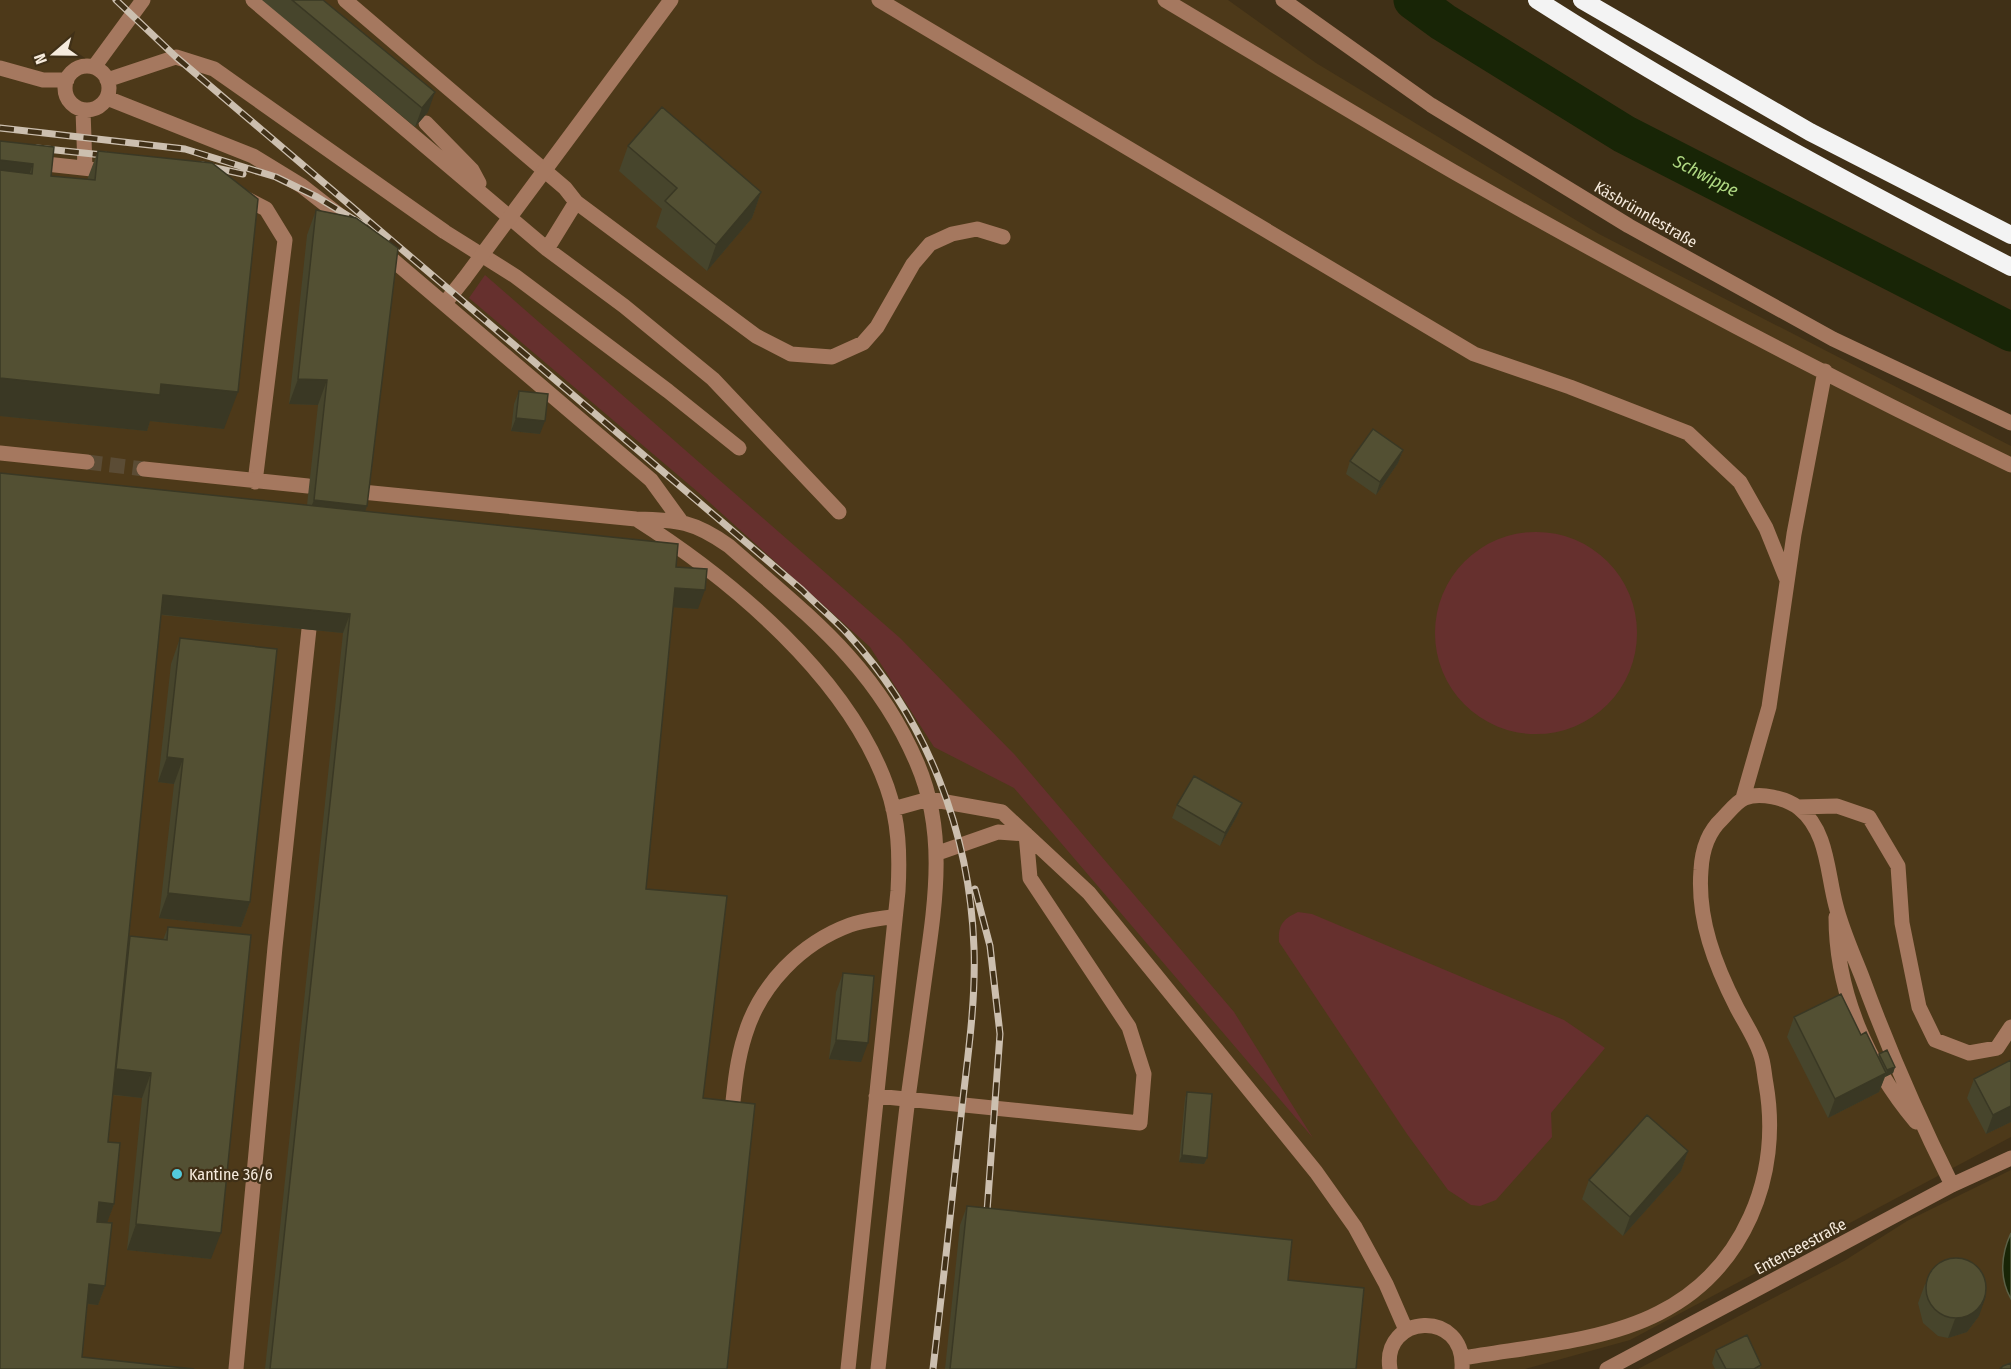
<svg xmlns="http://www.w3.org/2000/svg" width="2011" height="1369" font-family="'Fira Sans Condensed',sans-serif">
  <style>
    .built { fill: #4d3919 }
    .green { fill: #66302e }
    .water { fill: #182506; stroke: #5b6046; stroke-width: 1.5 }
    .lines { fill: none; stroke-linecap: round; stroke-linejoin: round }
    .river { stroke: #182506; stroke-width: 39 }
    .minor-tunnel { stroke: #5b4c35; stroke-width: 15; stroke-dasharray: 15 8; stroke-linecap: butt }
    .minor { stroke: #a5785f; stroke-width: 15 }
    .highway { stroke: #f3f3f3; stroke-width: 18 }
    .rail-casing { stroke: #ccbfaf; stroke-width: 7 }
    .rail { stroke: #403017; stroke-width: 4.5; stroke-dasharray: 14; stroke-linecap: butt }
    .minor-bridge { stroke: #a5785f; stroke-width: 15 }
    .wall { fill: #47452c }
    .shaded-wall { fill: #3a3824 }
    .building { fill: #535033; stroke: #3a3824; stroke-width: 1.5 }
    .poi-dot { fill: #53cadc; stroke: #403017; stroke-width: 2 }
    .labels { text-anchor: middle; stroke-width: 4.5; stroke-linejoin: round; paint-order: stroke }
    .street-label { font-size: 16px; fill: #f6ebdd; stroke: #403017 }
    .poi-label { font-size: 16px; fill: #f6ebdd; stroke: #403017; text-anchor: start }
    .water-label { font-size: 18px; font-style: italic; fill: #b0d983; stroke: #403017 }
  </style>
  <rect width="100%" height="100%" fill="#403017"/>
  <path class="built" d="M 0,0 L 1228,0 L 1316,63 L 1599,234 L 2011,446 L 2011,1137 L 1630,1340 L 1525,1369 L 0,1369 Z
    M 2011,1170 L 2011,1369 L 1638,1369 L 1844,1261 L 1907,1221 Z"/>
  <path class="green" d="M 485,275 L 900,638 L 1015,755 L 1234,1012 L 1313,1138 L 1014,788 L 934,747 L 870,647 L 699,493 L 469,298 Z
    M1435 633a101 101 0 1 1 202 0a101 101 0 1 1-202 0Z
    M 1298,912 L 1312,914 L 1564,1020 L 1605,1048 L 1551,1113 L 1552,1137 L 1496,1200 L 1480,1206 L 1471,1205 L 1448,1190 L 1407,1134 L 1279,942 C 1278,925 1283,919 1298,912 Z"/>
  <path class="water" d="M 2011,1233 L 2011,1299 C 1999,1278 2001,1254 2011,1233 Z"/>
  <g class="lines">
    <path class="river" id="s1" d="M 1413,0 L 1443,22 L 1624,134 L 2011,332"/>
    <path class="minor-tunnel" d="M 87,462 L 144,469"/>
    <path class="minor" d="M 253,0 L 547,249 L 624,306 L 713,379 L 839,512
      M 345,0 L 565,188 L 576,202 L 547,249
      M 879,0 L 1474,354 L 1570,387 L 1688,433 L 1740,482 L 1766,528 L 1787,580
      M 1165,0 C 1264,59 1362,119 1461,176 C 1641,278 1825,376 2011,465
      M 1283,0 L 1431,105 L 1629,226 L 1833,339 L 2011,423
      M65 88a22 22 0 1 1 44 0a22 22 0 1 1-44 0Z
      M 94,67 L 143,0
      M 0,68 L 43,80 L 67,80
      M 107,80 L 176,57 L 214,69 L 445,232 L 515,276 L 668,391 L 739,448
      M 107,98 L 253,156 L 302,186 L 353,226
      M 83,110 L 85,168
      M 426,123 L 472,170 L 479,183
      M 0,159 L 110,171
      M 239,195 L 266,209 L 285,240 L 255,482
      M 576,202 L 756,336 L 791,354 L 832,357 L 863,343 L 877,327 L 913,264 L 930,244 L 952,234 L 977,229 L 1003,237
      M 380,249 L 651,480 L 680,520
      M 445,303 L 464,279
      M 0,453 L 87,462
      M 144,469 L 308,486
      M 362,492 L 636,519 C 678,520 694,521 729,546 C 806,614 875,664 917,763 C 946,830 936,898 926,968 C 920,1011 914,1055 908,1098 C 897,1188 888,1279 878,1369
      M 636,519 C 732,580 848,677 887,787 C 899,821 900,855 898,891 L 848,1369
      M 1743,798 L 1769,707 L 1794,534 L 1825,371
      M 1798,807 L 1837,806 L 1869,817 L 1898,866 L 1902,923 L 1919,1007 L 1935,1040 L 1969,1053 L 1997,1048 L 2011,1027
      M 893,809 L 929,799 L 1002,812 L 1089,893 L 1316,1172 L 1355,1227 L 1386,1284 L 1406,1330
      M 1836,917 C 1836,992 1868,1065 1916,1122
      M 876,1096 L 1140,1123 L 1144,1074 L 1129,1027 L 1030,878 L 1026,834 L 998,832 L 938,853
      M 731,1121 C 734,1092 736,1063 745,1035 C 760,985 801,943 850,925 C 864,920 881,919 895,916
      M 1463,1358 C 1525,1347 1603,1342 1659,1313 C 1744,1270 1782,1176 1766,1084 C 1764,1074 1764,1063 1760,1053 C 1755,1038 1745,1023 1737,1008 C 1715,965 1697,919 1701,870 C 1702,851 1708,832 1722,819 C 1728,813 1737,801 1745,798 C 1760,792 1786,798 1799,808 C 1828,831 1827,873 1836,906 C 1842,930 1853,954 1862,977 C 1888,1048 1918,1117 1952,1185
      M 236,1369 L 275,947 L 309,629
      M 1390,1369 C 1381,1314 1466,1308 1462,1369
      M 1607,1369 L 1952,1185 L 2011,1158"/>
    <path class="highway" d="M 1537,0 C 1690,98 1850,184 2011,267
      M 1582,0 L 1810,132 L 2011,235"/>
    <defs>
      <path id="rail" d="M 116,0 L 176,57 L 802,590 C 817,605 834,619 848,634 C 927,720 970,832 974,948 C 976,1004 967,1061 961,1116 C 952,1200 943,1285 933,1369
        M 0,128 L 185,149 L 276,177 L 317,197 L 363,225
        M 37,148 L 112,156
        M 202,165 L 243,174
        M 975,889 L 990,946 L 1000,1034 L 986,1225"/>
    </defs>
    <use href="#rail" class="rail-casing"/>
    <use href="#rail" class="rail"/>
    <path class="minor-bridge" d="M 464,279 L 671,0"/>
  </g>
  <path class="wall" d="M 262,0 L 323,0 L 428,112 L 415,127 Z
    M 0,141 L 51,176 L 87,180 L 98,151 L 224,429 L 150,421 L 147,431 L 0,416 Z
    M 628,146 L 761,192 L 752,218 L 707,271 L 656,227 L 662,209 L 619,171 Z
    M 316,210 L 367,506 L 365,511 L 676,567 L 698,609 L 673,607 L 646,889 L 703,1098 L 727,1369 L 265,1369 L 343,633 L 161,615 L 128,942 L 130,936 L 163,940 L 168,927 L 211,1259 L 127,1250 L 142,1098 L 112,1095 L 108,1142 L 114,1204 L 107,1222 L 105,1286 L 98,1305 L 87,1304 L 0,1369 L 0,473 L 307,505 L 318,405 L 289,404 L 307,235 Z
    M 519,391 L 540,434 L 511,431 L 514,404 Z
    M 1403,450 L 1398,463 L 1376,495 L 1346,474 L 1350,461 Z
    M 180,638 L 250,902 L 241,927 L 159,918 L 174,784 L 158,782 L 171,664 Z
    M 1242,803 L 1237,816 L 1220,846 L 1172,818 L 1177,805 Z
    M 843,973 L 861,1062 L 829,1059 L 836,992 Z
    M 1794,1017 L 1861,1035 L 1878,1057 L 1879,1054 L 1895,1067 L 1893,1073 L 1885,1077 L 1879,1092 L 1828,1118 L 1787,1037 Z
    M 1974,1079 L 2011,1122 L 1986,1134 L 1967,1098 Z
    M 1187,1092 L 1207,1158 L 1204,1164 L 1179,1162 L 1185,1098 Z
    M 1688,1151 L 1681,1171 L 1623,1236 L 1582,1199 L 1589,1180 Z
    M 967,1206 L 1288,1280 L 1356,1369 L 945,1369 L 960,1225 Z
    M 1925,1284 L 1979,1316 L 1967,1332 L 1948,1338 L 1938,1336 L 1923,1323 L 1918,1303 Z
    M 1716,1350 L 1761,1365 L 1760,1369 L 1715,1369 L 1712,1363 Z"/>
  <path class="shaded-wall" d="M 435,92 L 428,112 L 415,127 L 422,108 Z
    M 0,160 L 33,164 L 20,200 L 0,198 Z
    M 761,192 L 752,218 L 707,271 L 716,245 Z
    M 0,378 L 161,384 L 238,392 L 224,429 L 150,421 L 147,431 L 0,416 Z
    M 298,379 L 327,380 L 318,405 L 289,404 Z
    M 516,418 L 545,421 L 540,434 L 511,431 Z
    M 1403,450 L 1398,463 L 1376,495 L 1380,482 Z
    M 314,500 L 367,506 L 358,532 L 304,525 Z
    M 675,588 L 705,590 L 698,609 L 668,607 Z
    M 163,595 L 350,614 L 343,633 L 156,614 Z
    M 167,757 L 183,759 L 174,784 L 158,782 Z
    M 1242,803 L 1237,816 L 1220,846 L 1225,833 Z
    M 168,893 L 250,902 L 241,927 L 159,918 Z
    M 836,1040 L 868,1043 L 861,1062 L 829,1059 Z
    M 1895,1067 L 1893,1073 L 1885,1077 L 1887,1070 Z
    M 116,1069 L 151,1073 L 142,1098 L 107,1094 Z
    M 1886,1073 L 1879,1092 L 1828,1118 L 1835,1099 Z
    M 2011,1106 L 2011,1122 L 1986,1134 L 1993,1115 Z
    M 1688,1151 L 1681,1171 L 1623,1236 L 1630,1217 Z
    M 1182,1155 L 1207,1158 L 1204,1164 L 1179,1162 Z
    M 99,1202 L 114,1204 L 107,1223 L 92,1222 Z
    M 136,1224 L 221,1233 L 211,1259 L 127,1250 Z
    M 89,1284 L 105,1286 L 98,1305 L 82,1303 Z
    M 1986,1296 L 1979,1316 L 1967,1332 L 1948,1338 L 1955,1319 Z"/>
  <path class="building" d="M 292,0 L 323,0 L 435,92 L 422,108 Z
    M 662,107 L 761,192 L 716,245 L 665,201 L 677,188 L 628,146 Z
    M 0,141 L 54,147 L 51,176 L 95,180 L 98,151 L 212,163 L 258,199 L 238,392 L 161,384 L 160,395 L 0,378 L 0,170 L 32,174 L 33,164 L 0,160 Z
    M 316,210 L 356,218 L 398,248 L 367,506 L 314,500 L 327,380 L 298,379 Z
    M 519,391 L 548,394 L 545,421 L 516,418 Z
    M 1373,429 L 1403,450 L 1380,482 L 1350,461 Z
    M 0,473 L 678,544 L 676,567 L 707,569 L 705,590 L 675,588 L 646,889 L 727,896 L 703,1098 L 755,1104 L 727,1369 L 270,1369 L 350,614 L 163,595 L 108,1142 L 120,1143 L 114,1204 L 99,1202 L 97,1222 L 112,1223 L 105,1286 L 89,1284 L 82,1357 L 194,1369 L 0,1369 Z
    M 180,638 L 277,649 L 250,902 L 168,893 L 183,759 L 167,757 Z
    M 1194,776 L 1242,803 L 1225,833 L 1177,805 Z
    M 168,927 L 251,935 L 221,1233 L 136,1224 L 151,1073 L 116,1069 L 130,936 L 167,940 Z
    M 843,973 L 874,976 L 868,1043 L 836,1040 Z
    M 1841,994 L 1861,1035 L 1866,1032 L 1886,1073 L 1835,1099 L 1794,1017 Z
    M 1887,1050 L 1895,1067 L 1887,1070 L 1879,1054 Z
    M 2011,1060 L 2011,1106 L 1993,1115 L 1974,1079 Z
    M 1187,1092 L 1212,1094 L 1207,1158 L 1182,1155 Z
    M 1647,1115 L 1688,1151 L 1630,1217 L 1589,1180 Z
    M 967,1206 L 1292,1240 L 1288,1280 L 1364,1288 L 1356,1369 L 950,1369 Z
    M1926 1288a30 30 0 1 1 60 0a30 30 0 1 1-60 0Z
    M 1747,1335 L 1761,1365 L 1754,1369 L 1726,1369 L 1716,1350 Z
    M 2011,1363 L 2011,1369 L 2000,1369 L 2003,1366 Z"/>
  <circle class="poi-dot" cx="177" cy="1174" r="6"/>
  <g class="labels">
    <g class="street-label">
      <text transform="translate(1646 214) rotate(30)" y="6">Käsbrünnlestraße</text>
      <text transform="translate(1800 1246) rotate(-28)" y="6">Entenseestraße</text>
    </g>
    <g class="poi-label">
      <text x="189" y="1180">Kantine 36/6</text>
    </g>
    <g class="water-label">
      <text dy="6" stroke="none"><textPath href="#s1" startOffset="342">Schwippe</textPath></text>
    </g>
  </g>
  <g transform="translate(54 54) rotate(250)" stroke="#403017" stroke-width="4.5" paint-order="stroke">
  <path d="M0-4.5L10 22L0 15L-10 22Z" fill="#f6ebdd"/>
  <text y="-9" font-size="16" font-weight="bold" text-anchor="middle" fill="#f6ebdd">N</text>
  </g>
</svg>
